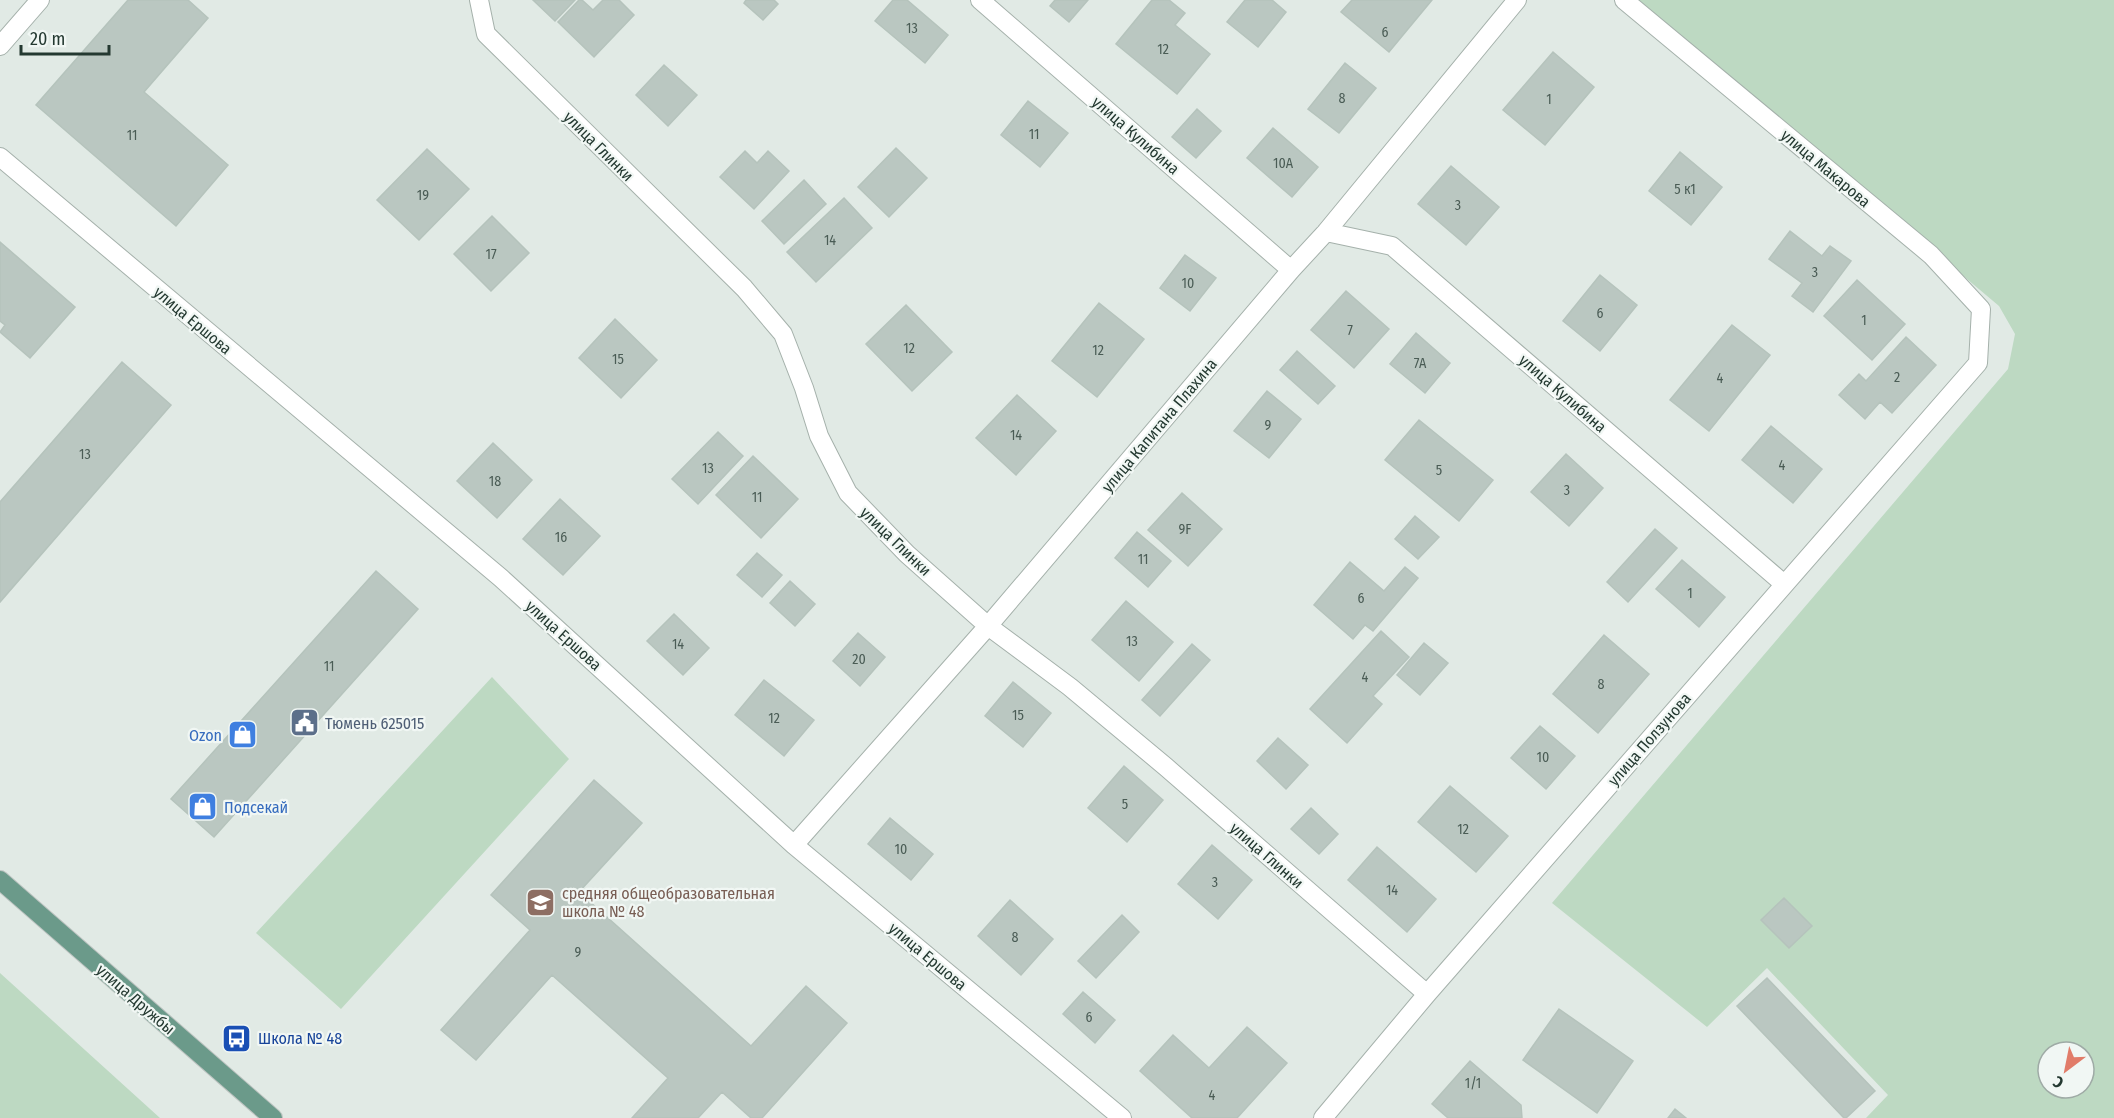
<svg xmlns="http://www.w3.org/2000/svg" width="2114" height="1118" font-family="'Fira Sans Condensed',sans-serif">
  <style>
    .green { fill: #bdd9c2; fill-rule: evenodd }
    .building { fill: #bac7c1; stroke: #b5c3bc; stroke-width: 1.5 }
    .lines { fill: none; stroke-linecap: round; stroke-linejoin: round }
    .street-casing { stroke: #a5b1ab; stroke-width: 20 }
    .primary-casing { stroke: #bdc4c1; stroke-width: 20 }
    .street { stroke: #fff; stroke-width: 18 }
    .primary { stroke: #6b9a8a; stroke-width: 18 }
    .labels { text-anchor: middle; stroke-width: 4.5; stroke-linejoin: round; paint-order: stroke }
    .number-label { font-size: 14px; fill: #4a5c55 }
    .street-label { font-size: 16px; fill: #243931; stroke: #f1f7f4 }
    .service-label { font-size: 16px; fill: #4e5e75; stroke: #f1f7f4; text-anchor: start }
    .shop-label { font-size: 16px; fill: #366cbe; stroke: #f1f7f4; text-anchor: end }
    .education-label { font-size: 16px; fill: #785e54; stroke: #f1f7f4; text-anchor: start }
    .transit-label { font-size: 16px; fill: #164399; stroke: #f1f7f4; text-anchor: start }
  </style>
  <rect width="100%" height="100%" fill="#e1eae5"/>
  <path class="green" d="M 1636,0 L 2114,0 L 2114,1118 L 1866,1118 L 1888,1095 L 1767,968 L 1707,1027 L 1552,903 L 2008,369 L 2015,334 L 1999,306 ZM 2048,1052 L 2084,1052 L 2084,1088 L 2048,1088 Z
    M 492,677 L 569,759 L 341,1009 L 256,933 Z
    M 0,973 L 160,1118 L 0,1118 Z"/>
  <path class="building" d="M 128,0 L 188,0 L 208,18 L 144,92 L 228,165 L 176,226 L 36,105 Z
    M 533,0 L 575,0 L 555,21 Z
    M 579,0 L 582,0 L 593,10 L 603,0 L 619,0 L 634,15 L 594,57 L 558,22 Z
    M 746,0 L 774,0 L 778,4 L 763,20 L 744,3 Z
    M 893,0 L 907,0 L 948,35 L 925,63 L 875,21 Z
    M 1055,0 L 1088,0 L 1069,22 L 1050,6 Z
    M 1152,0 L 1169,0 L 1185,13 L 1175,25 L 1210,54 L 1177,94 L 1116,44 Z
    M 1245,0 L 1272,0 L 1286,12 L 1258,47 L 1227,22 Z
    M 1352,0 L 1432,0 L 1389,52 L 1341,12 Z
    M 1553,52 L 1594,87 L 1545,145 L 1503,110 Z
    M 1345,63 L 1376,88 L 1339,133 L 1308,109 Z
    M 664,65 L 697,95 L 668,126 L 636,95 Z
    M 1028,101 L 1068,133 L 1040,167 L 1001,135 Z
    M 1197,109 L 1221,131 L 1196,158 L 1172,137 Z
    M 1273,128 L 1318,167 L 1292,197 L 1247,158 Z
    M 896,148 L 927,178 L 889,217 L 858,187 Z
    M 427,149 L 469,189 L 419,240 L 377,200 Z
    M 745,151 L 757,163 L 768,151 L 789,171 L 754,209 L 720,177 Z
    M 1680,152 L 1722,187 L 1691,225 L 1649,191 Z
    M 1451,166 L 1499,207 L 1466,245 L 1418,204 Z
    M 804,180 L 826,204 L 784,244 L 762,221 Z
    M 844,198 L 872,228 L 816,282 L 787,252 Z
    M 492,216 L 529,253 L 491,291 L 454,254 Z
    M 1790,231 L 1822,256 L 1830,246 L 1851,261 L 1813,312 L 1792,296 L 1802,283 L 1769,259 Z
    M 0,242 L 75,307 L 30,358 L 0,332 L 5,325 L 0,321 Z
    M 1185,255 L 1216,278 L 1190,311 L 1160,288 Z
    M 1600,275 L 1637,305 L 1600,351 L 1563,321 Z
    M 1857,280 L 1905,324 L 1872,360 L 1824,316 Z
    M 1346,291 L 1389,329 L 1354,368 L 1311,330 Z
    M 1099,303 L 1144,339 L 1097,397 L 1052,361 Z
    M 906,305 L 952,352 L 912,391 L 866,344 Z
    M 615,319 L 657,360 L 621,398 L 579,358 Z
    M 1732,325 L 1770,355 L 1709,431 L 1670,400 Z
    M 1416,333 L 1450,363 L 1425,393 L 1390,364 Z
    M 1906,337 L 1936,365 L 1892,413 L 1880,402 L 1865,419 L 1839,395 L 1859,374 L 1866,381 Z
    M 1297,351 L 1335,386 L 1318,404 L 1280,370 Z
    M 122,362 L 171,405 L 0,602 L 0,502 Z
    M 1267,391 L 1301,419 L 1269,458 L 1234,431 Z
    M 1017,395 L 1056,431 L 1016,475 L 976,438 Z
    M 1419,420 L 1493,480 L 1459,521 L 1385,460 Z
    M 1771,426 L 1822,469 L 1793,503 L 1742,460 Z
    M 718,432 L 743,456 L 698,504 L 672,479 Z
    M 493,443 L 532,480 L 497,518 L 457,481 Z
    M 1566,454 L 1603,488 L 1569,526 L 1531,492 Z
    M 753,456 L 798,499 L 761,538 L 716,495 Z
    M 1182,493 L 1222,529 L 1188,566 L 1148,530 Z
    M 560,499 L 600,536 L 563,575 L 523,539 Z
    M 1415,516 L 1439,537 L 1418,559 L 1395,539 Z
    M 1655,529 L 1677,548 L 1628,602 L 1607,582 Z
    M 1137,532 L 1171,561 L 1148,587 L 1115,558 Z
    M 757,553 L 782,575 L 762,597 L 737,575 Z
    M 1682,560 L 1725,597 L 1699,627 L 1656,589 Z
    M 1350,562 L 1384,591 L 1405,567 L 1418,578 L 1373,631 L 1365,625 L 1353,639 L 1314,605 Z
    M 376,571 L 418,609 L 214,837 L 171,799 Z
    M 790,581 L 815,604 L 795,626 L 770,603 Z
    M 1126,601 L 1173,642 L 1139,681 L 1092,640 Z
    M 674,614 L 709,648 L 683,675 L 647,641 Z
    M 1381,631 L 1409,657 L 1373,696 L 1382,704 L 1347,743 L 1310,709 Z
    M 858,633 L 885,657 L 860,686 L 833,661 Z
    M 1604,635 L 1649,674 L 1598,733 L 1553,694 Z
    M 1424,643 L 1448,663 L 1420,695 L 1397,675 Z
    M 1192,644 L 1210,660 L 1160,716 L 1142,700 Z
    M 764,680 L 814,720 L 784,756 L 735,715 Z
    M 1013,682 L 1051,713 L 1023,747 L 985,716 Z
    M 1540,726 L 1575,756 L 1546,789 L 1511,758 Z
    M 1278,738 L 1308,765 L 1286,789 L 1257,761 Z
    M 1124,766 L 1163,800 L 1127,842 L 1088,808 Z
    M 594,780 L 642,823 L 579,892 L 751,1046 L 806,986 L 847,1023 L 762,1118 L 751,1118 L 722,1092 L 698,1118 L 632,1118 L 668,1078 L 552,975 L 476,1060 L 441,1030 L 530,930 L 491,895 Z
    M 1450,786 L 1508,836 L 1476,872 L 1418,822 Z
    M 1311,808 L 1338,834 L 1319,854 L 1291,829 Z
    M 890,818 L 933,854 L 911,880 L 868,844 Z
    M 1212,845 L 1252,880 L 1218,919 L 1178,884 Z
    M 1377,847 L 1436,899 L 1407,932 L 1348,880 Z
    M 1784,898 L 1812,926 L 1789,948 L 1761,920 Z
    M 1010,900 L 1053,939 L 1021,975 L 978,936 Z
    M 1122,915 L 1139,932 L 1096,978 L 1078,961 Z
    M 1767,978 L 1875,1091 L 1846,1118 L 1844,1118 L 1737,1006 Z
    M 1083,992 L 1115,1020 L 1095,1043 L 1063,1014 Z
    M 1559,1009 L 1633,1061 L 1597,1113 L 1523,1060 Z
    M 1247,1027 L 1287,1063 L 1237,1118 L 1192,1118 L 1140,1071 L 1173,1035 L 1209,1068 Z
    M 1470,1061 L 1521,1105 L 1522,1118 L 1448,1118 L 1432,1104 Z
    M 1675,1109 L 1686,1118 L 1668,1118 Z"/>
  <g class="lines">
    <defs>
      <path id="street" d="M 479,0 L 486,34 L 744,288 L 783,334 L 804,388 L 819,436 L 848,493 L 907,554 L 988,626 L 1070,687 L 1166,767 L 1427,994
        M 980,0 L 1291,270
        M 0,46 L 40,0
        M 0,157 L 501,578 L 794,845 L 1122,1118
        M 1326,232 L 1392,246 L 1784,584
        M 794,845 L 988,626 L 1291,270 L 1326,232 L 1517,0
        M 1323,1118 L 1427,994 L 1978,363 L 1981,309 L 1931,255 L 1624,0"/>
      <path id="primary" d="M 0,880 L 273,1118"/>
    </defs>
    <use href="#street" class="street-casing"/>
    <use href="#primary" class="primary-casing"/>
    <use href="#street" class="street"/>
    <use href="#primary" class="primary"/>
  </g>
  <defs>
    <symbol id="civic-square" viewBox="-11 -11 22 22"><rect x="-9" y="-9" width="18" height="18" rx="4" fill="#5c6f8a" stroke="#f1f7f4"/><path d="M-.6-6.5H3V-4.5H.6V-3L4-1V1h2V6H-6V1h2V-1L-.6-3ZM-1.2 2.5V6h2.4V2.5Z" fill="#fff"/></symbol>
    <symbol id="shop-square" viewBox="-11 -11 22 22"><rect x="-9" y="-9" width="18" height="18" rx="4" fill="#3f7fe0" stroke="#f1f7f4"/><path d="M-5-2.5h2.3a2.7 3.5 0 0 1 5.4 0H5L5.5 6h-11ZM-1.5-2.5h3a1.5 2.3 0 0 0-3 0Z" fill="#fff"/></symbol>
    <symbol id="school-square" viewBox="-11 -11 22 22"><rect x="-9" y="-9" width="18" height="18" rx="4" fill="#8d6e63" stroke="#f1f7f4"/><path d="M0-5L7-2L0 1L-7-2ZM-4 1L0 2.5L4 1V4Q0 6-4 4Z" fill="#fff"/></symbol>
    <symbol id="bus-square" viewBox="-11 -11 22 22"><rect x="-9" y="-9" width="18" height="18" rx="4" fill="#1a4fb4" stroke="#f1f7f4"/><path d="M-5-6H5V4H4V6H2V4H-2V6H-4V4H-5ZM-3.5-4V0h7V-4ZM-3.5 1.2v1.5H-2V1.2ZM2 1.2v1.5H3.5V1.2Z" fill="#fff"/></symbol>
  </defs>
  <g fill-rule="evenodd">
    <use href="#civic-square" x="288" y="706" width="33" height="33"/>
    <use href="#shop-square" x="226" y="718" width="33" height="33"/>
    <use href="#shop-square" x="186" y="790" width="33" height="33"/>
    <use href="#school-square" x="524" y="886" width="33" height="33"/>
    <use href="#bus-square" x="220" y="1022" width="33" height="33"/>
  </g>
  <g class="labels">
    <g class="number-label">
      <text x="912" y="33">13</text>
      <text x="1385" y="37">6</text>
      <text x="1163" y="54">12</text>
      <text x="1342" y="103">8</text>
      <text x="1549" y="104">1</text>
      <text x="1034" y="139">11</text>
      <text x="132" y="140">11</text>
      <text x="1283" y="168">10А</text>
      <text x="1685" y="194">5 к1</text>
      <text x="423" y="200">19</text>
      <text x="1458" y="210">3</text>
      <text x="830" y="245">14</text>
      <text x="491" y="259">17</text>
      <text x="1815" y="277">3</text>
      <text x="1188" y="288">10</text>
      <text x="1600" y="318">6</text>
      <text x="1864" y="325">1</text>
      <text x="1350" y="335">7</text>
      <text x="909" y="353">12</text>
      <text x="1098" y="355">12</text>
      <text x="618" y="364">15</text>
      <text x="1420" y="368">7А</text>
      <text x="1897" y="382">2</text>
      <text x="1720" y="383">4</text>
      <text x="1268" y="430">9</text>
      <text x="1016" y="440">14</text>
      <text x="85" y="459">13</text>
      <text x="1782" y="470">4</text>
      <text x="708" y="473">13</text>
      <text x="1439" y="475">5</text>
      <text x="495" y="486">18</text>
      <text x="1567" y="495">3</text>
      <text x="757" y="502">11</text>
      <text x="1185" y="534">9F</text>
      <text x="561" y="542">16</text>
      <text x="1143" y="564">11</text>
      <text x="1690" y="598">1</text>
      <text x="1361" y="603">6</text>
      <text x="1132" y="646">13</text>
      <text x="678" y="649">14</text>
      <text x="859" y="664">20</text>
      <text x="329" y="671">11</text>
      <text x="1365" y="682">4</text>
      <text x="1601" y="689">8</text>
      <text x="1018" y="720">15</text>
      <text x="774" y="723">12</text>
      <text x="1543" y="762">10</text>
      <text x="1125" y="809">5</text>
      <text x="1463" y="834">12</text>
      <text x="901" y="854">10</text>
      <text x="1215" y="887">3</text>
      <text x="1392" y="895">14</text>
      <text x="1015" y="942">8</text>
      <text x="578" y="957">9</text>
      <text x="1089" y="1022">6</text>
      <text x="1473" y="1088">1/1</text>
      <text x="1212" y="1100">4</text>
    </g>
    <g class="street-label">
      <text transform="translate(1136 135) rotate(41)" y="6">улица Кулибина</text>
      <text transform="translate(599 146) rotate(45)" y="6">улица Глинки</text>
      <text transform="translate(1826 168) rotate(40)" y="6">улица Макарова</text>
      <text transform="translate(193 320) rotate(40)" y="6">улица Ершова</text>
      <text transform="translate(1563 393) rotate(41)" y="6">улица Кулибина</text>
      <text transform="translate(1159 425) rotate(-50)" y="6">улица Капитана Плахина</text>
      <text transform="translate(896 541) rotate(44)" y="6">улица Глинки</text>
      <text transform="translate(564 635) rotate(42)" y="6">улица Ершова</text>
      <text transform="translate(1649 739) rotate(-49)" y="6">улица Ползунова</text>
      <text transform="translate(1267 855) rotate(41)" y="6">улица Глинки</text>
      <text transform="translate(928 956) rotate(40)" y="6">улица Ершова</text>
      <text transform="translate(136 999) rotate(41)" y="6">улица Дружбы</text>
    </g>
    <g class="service-label">
      <text x="325" y="729">Тюмень 625015</text>
    </g>
    <g class="shop-label">
      <text x="222" y="741">Ozon</text>
      <text x="224" y="813" text-anchor="start">Подсекай</text>
    </g>
    <g class="education-label">
      <text x="562" y="899">средняя общеобразовательная<tspan x="562" dy="18">школа № 48</tspan></text>
    </g>
    <g class="transit-label">
      <text x="258" y="1044">Школа № 48</text>
    </g>
  </g>
  <g transform="translate(2066 1070) rotate(212)"><circle r="28" fill="#f1f7f4" stroke="#9faba6" stroke-width="1.5"/>
  <path d="M0-4.5L10 22L0 15L-10 22Z" fill="#e17c69"/>
  <text y="-9" font-size="16" font-weight="bold" text-anchor="middle" fill="#243931">С</text>
  </g>
  <path d="M21 45v9h88v-9" fill="none" stroke="#243931" stroke-width="3"/>
  <text x="30" y="45" font-size="18" fill="#243931" stroke="#f1f7f4" stroke-width="4.5" paint-order="stroke">20 m</text>
</svg>
